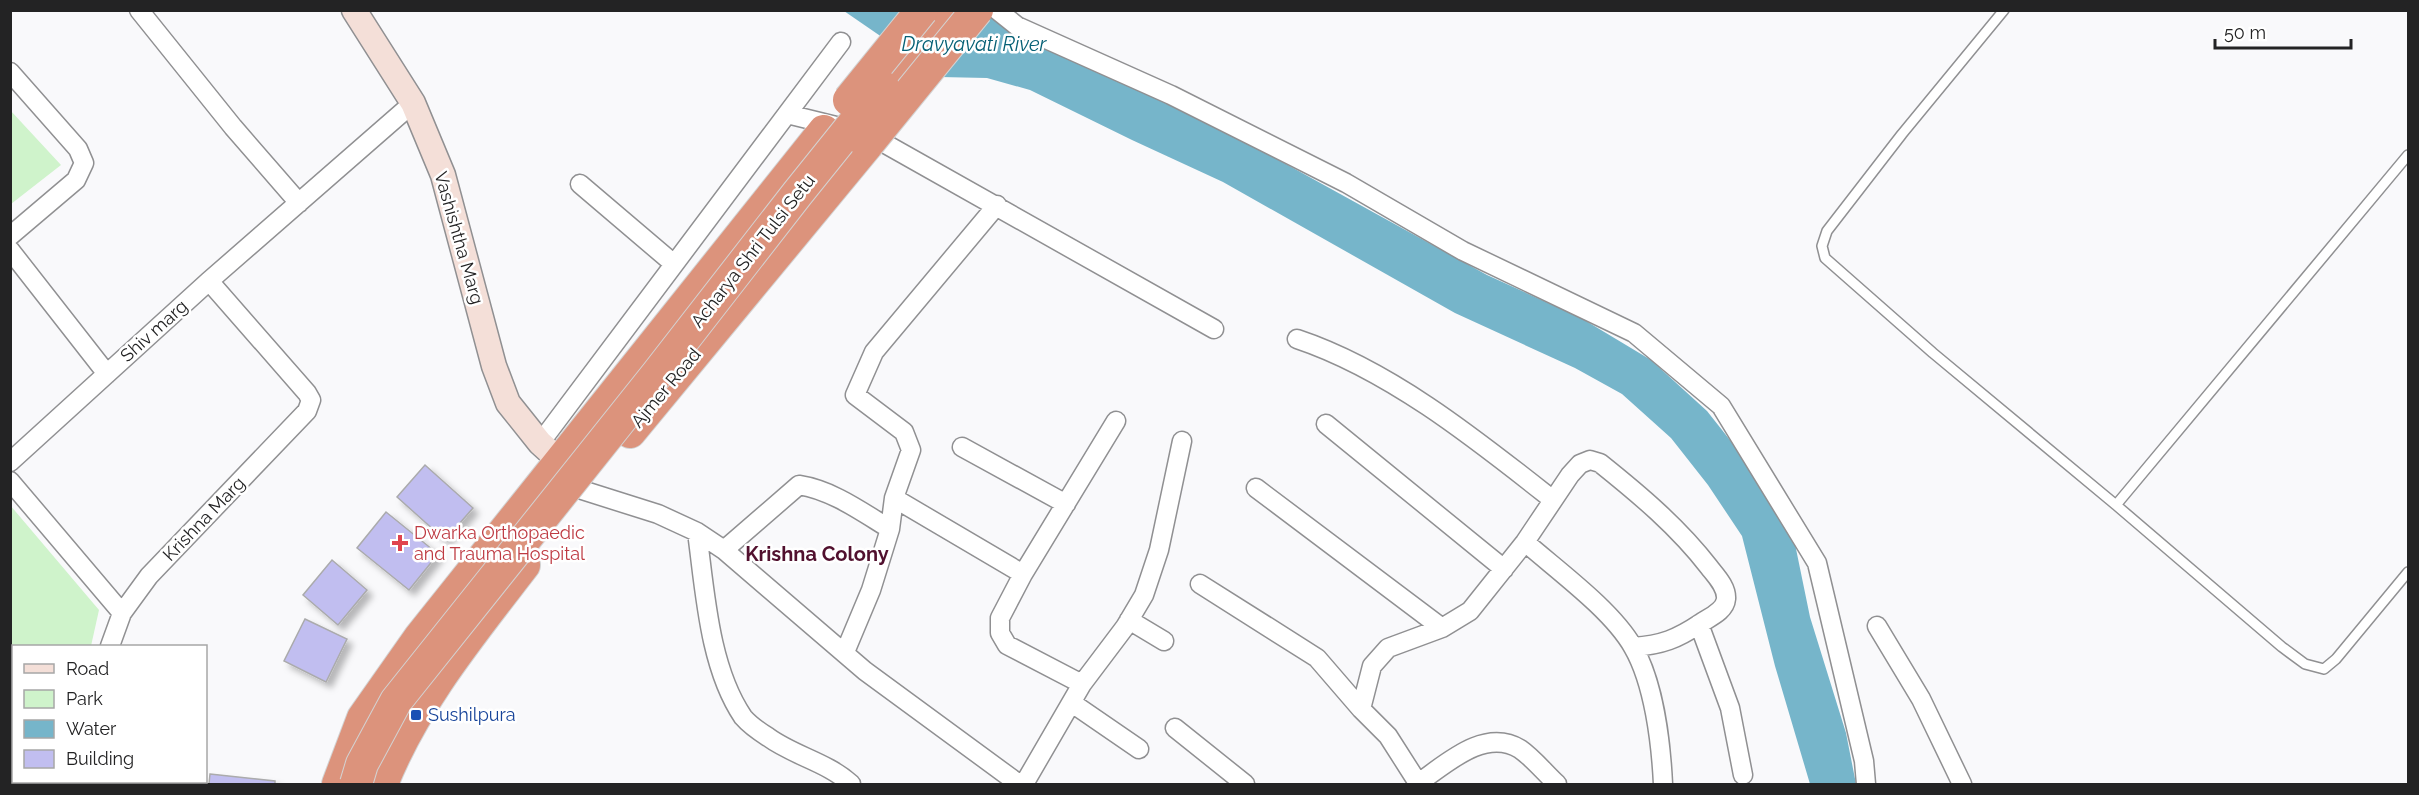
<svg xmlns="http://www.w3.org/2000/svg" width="2419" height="795" font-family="Raleway,sans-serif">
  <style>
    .green { fill: #cff3cb }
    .water { fill: #76b5ca }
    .building { fill: #c1bef0; stroke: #ababac; stroke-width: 1.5; filter: url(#shadow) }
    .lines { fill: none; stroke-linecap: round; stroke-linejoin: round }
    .lane-casing { stroke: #909092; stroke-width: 12 }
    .street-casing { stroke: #909092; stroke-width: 21 }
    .secondary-casing { stroke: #909092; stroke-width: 27 }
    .highway-casing { stroke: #d3d3d3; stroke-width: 34 }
    .lane { stroke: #fff; stroke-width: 9 }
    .street { stroke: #fff; stroke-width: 18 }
    .secondary { stroke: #f4dfd8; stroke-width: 24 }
    .highway { stroke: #dc937c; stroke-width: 32 }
    .highway-bridge-casing { stroke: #d3d3d3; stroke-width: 34; stroke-linecap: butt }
    .highway-bridge { stroke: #dc937c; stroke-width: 32 }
    .health-dot { fill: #e0444e; stroke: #fff; stroke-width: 2 }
    .transit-dot { fill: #1a4fb4; stroke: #fff; stroke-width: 2 }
    .labels { text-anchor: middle; stroke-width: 5; stroke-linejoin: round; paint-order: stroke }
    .street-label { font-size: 18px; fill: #232324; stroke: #fff }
    .health-label { font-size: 18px; fill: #be3a42; stroke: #fff; text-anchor: start }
    .transit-label { font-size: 18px; fill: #164399; stroke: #fff; text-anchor: start }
    .water-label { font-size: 20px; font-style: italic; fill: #066075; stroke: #fff }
    .neighbourhood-label { font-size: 20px; font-weight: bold; fill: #51102e; stroke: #fff }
  </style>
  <defs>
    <filter id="shadow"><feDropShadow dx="5.5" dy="5.5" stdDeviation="3" flood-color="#0004"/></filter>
  </defs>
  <rect width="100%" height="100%" fill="#f9f9fb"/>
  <path class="green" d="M 10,110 L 61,165 L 11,204 L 10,204 Z
    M 10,505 L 99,610 L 91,646 L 14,646 L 14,782 L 46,782 L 11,782 Z"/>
  <path class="water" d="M 844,11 L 984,11 L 1086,65 L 1226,131 L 1487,275 L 1581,318 L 1651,360 L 1707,411 L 1741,454 L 1795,544 L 1810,617 L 1846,733 L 1856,784 L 1810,784 L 1775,666 L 1742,536 L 1708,485 L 1671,438 L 1622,394 L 1575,368 L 1455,313 L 1223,182 L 1132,140 L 1030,90 L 987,78 L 940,77 Z"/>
  <path class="building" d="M 425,465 L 473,508 L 445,540 L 397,497 Z
    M 386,512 L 438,554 L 409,590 L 357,548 Z
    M 332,560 L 367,590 L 338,625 L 303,595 Z
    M 305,619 L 347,639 L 326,682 L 284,661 Z
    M 210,774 L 275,781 L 275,784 L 209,784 Z"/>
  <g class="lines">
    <defs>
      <path id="lane" d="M 2004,10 L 1902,134 L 1827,231 L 1822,246 L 1825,258 L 1933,353 L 2116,505 L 2282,647 L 2305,664 L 2324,669 L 2336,659 L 2408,572
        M 2116,505 L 2408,155"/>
      <path id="street" d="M 139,10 L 233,127 L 299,203
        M 997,10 L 1017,26 L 1171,95 L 1346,183 L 1463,251 L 1634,333 L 1721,406 L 1817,563 L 1864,761 L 1866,784
        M 10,72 L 78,149 L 84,163 L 76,180 L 10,236
        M 787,114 L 836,126
        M 866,133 L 1214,329
        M 580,184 L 674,264
        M 10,250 L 107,374
        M 1297,339 C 1390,370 1477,440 1553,500
        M 1326,424 L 1504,569
        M 540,443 L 841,42
        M 962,447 L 1066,504
        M 10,462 L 209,281 L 413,103
        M 10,481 L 122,613
        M 1256,488 L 1442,628
        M 582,490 L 658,514 L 697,532 L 724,550 L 865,671 L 1019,784
        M 894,498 L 1023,574
        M 697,532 C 705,591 709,667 743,717 C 749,724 760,732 768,737 C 794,756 827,762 851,784
        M 1525,542 C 1558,571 1612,610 1633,647 C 1654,683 1661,743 1663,784
        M 724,550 L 799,485 C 832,490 862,512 890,529
        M 1200,584 L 1317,658 L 1361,709
        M 1129,620 L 1164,641
        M 1699,624 L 1730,708 L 1743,775
        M 1877,626 L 1921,699 L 1962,784
        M 110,646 L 122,613 L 149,576 L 307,411 L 311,400 L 307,393 L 209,281
        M 845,652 L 871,590 L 890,529 L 894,498 L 911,450 L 904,432 L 855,395 L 874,352 L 997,205
        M 1082,684 L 1007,645 L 1000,633 L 1000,618 L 1023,574 L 1116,421
        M 1072,703 L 1139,749
        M 1175,728 L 1245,784
        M 1418,783 L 1388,736 L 1361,709 L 1372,666 L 1388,648 L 1442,628 L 1470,611 L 1525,542 L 1570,475 L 1580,464 L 1590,460 L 1600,463 C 1640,495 1678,527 1709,567 C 1716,576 1727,587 1726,599 C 1725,611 1710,617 1701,623 C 1677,639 1662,645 1633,647
        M 90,784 L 90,782
        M 1024,784 L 1082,684 L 1125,627 L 1144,595 L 1159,550 L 1182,441
        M 1417,784 C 1445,765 1484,727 1520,749 C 1533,758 1546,774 1557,784"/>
      <path id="secondary" d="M 354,10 L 413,103 L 443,175 L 494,366 L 508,403 L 540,443 L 561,462"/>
      <path id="highway" d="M 883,87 L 945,10
        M 630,432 L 867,145
        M 338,784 L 363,718 L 420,637 L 824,131
        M 382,784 C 414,703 471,634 524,565"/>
    </defs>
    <use href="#lane" class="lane-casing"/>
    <use href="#street" class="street-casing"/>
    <use href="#secondary" class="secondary-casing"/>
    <use href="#highway" class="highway-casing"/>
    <use href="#lane" class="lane"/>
    <use href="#street" class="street"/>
    <use href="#secondary" class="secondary"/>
    <use href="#highway" class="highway"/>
    <defs>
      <path id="highway-bridge" d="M 849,100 L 922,10
        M 867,145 L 977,10
        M 356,784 L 362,764 L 396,701 L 657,374 L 797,194 L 883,87"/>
    </defs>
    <use href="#highway-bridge" class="highway-bridge-casing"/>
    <use href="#highway-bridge" class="highway-bridge"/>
  </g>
  <path class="health-dot" d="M397 534h6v6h6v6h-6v6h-6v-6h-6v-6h6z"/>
  <rect class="transit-dot" x="410" y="709" width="12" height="12" rx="3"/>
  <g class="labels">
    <g class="street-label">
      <text transform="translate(459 238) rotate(74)" y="6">Vashishtha Marg</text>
      <text transform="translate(753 251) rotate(-52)" y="6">Acharya Shri Tulsi Setu</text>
      <text transform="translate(154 331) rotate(-42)" y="6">Shiv marg</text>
      <text transform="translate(666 388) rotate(-50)" y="6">Ajmer Road</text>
      <text transform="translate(204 519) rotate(-46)" y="6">Krishna Marg</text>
    </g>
    <g class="health-label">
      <text x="414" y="539">Dwarka Orthopaedic<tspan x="414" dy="21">and Trauma Hospital</tspan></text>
    </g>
    <g class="transit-label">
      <text x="428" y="721">Sushilpura</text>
    </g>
    <g class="water-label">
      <text x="974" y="51">Dravyavati River</text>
    </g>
    <g class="neighbourhood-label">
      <text x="817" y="561">Krishna Colony</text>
    </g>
  </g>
  <rect width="2419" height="795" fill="none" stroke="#232324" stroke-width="24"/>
  <rect x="12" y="645" width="195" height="138" fill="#ffffff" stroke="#a7a7a7" stroke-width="1.5"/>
  <rect x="24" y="664" width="30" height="9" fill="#f4dfd8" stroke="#a7a7a7" stroke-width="1.5"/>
  <text x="66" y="675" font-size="18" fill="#232324">Road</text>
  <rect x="24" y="690" width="30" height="18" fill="#cff3cb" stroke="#a7a7a7" stroke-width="1.5"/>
  <text x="66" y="705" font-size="18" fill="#232324">Park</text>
  <rect x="24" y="720" width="30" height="18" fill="#76b5ca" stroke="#a7a7a7" stroke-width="1.5"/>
  <text x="66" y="735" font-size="18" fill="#232324">Water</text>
  <rect x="24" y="750" width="30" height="18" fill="#c1bef0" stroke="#a7a7a7" stroke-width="1.5"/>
  <text x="66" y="765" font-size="18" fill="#232324">Building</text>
  <path d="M2215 39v9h136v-9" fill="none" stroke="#232324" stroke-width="3"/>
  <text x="2224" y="39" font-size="18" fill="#232324" stroke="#ffffff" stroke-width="4.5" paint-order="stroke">50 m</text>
</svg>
